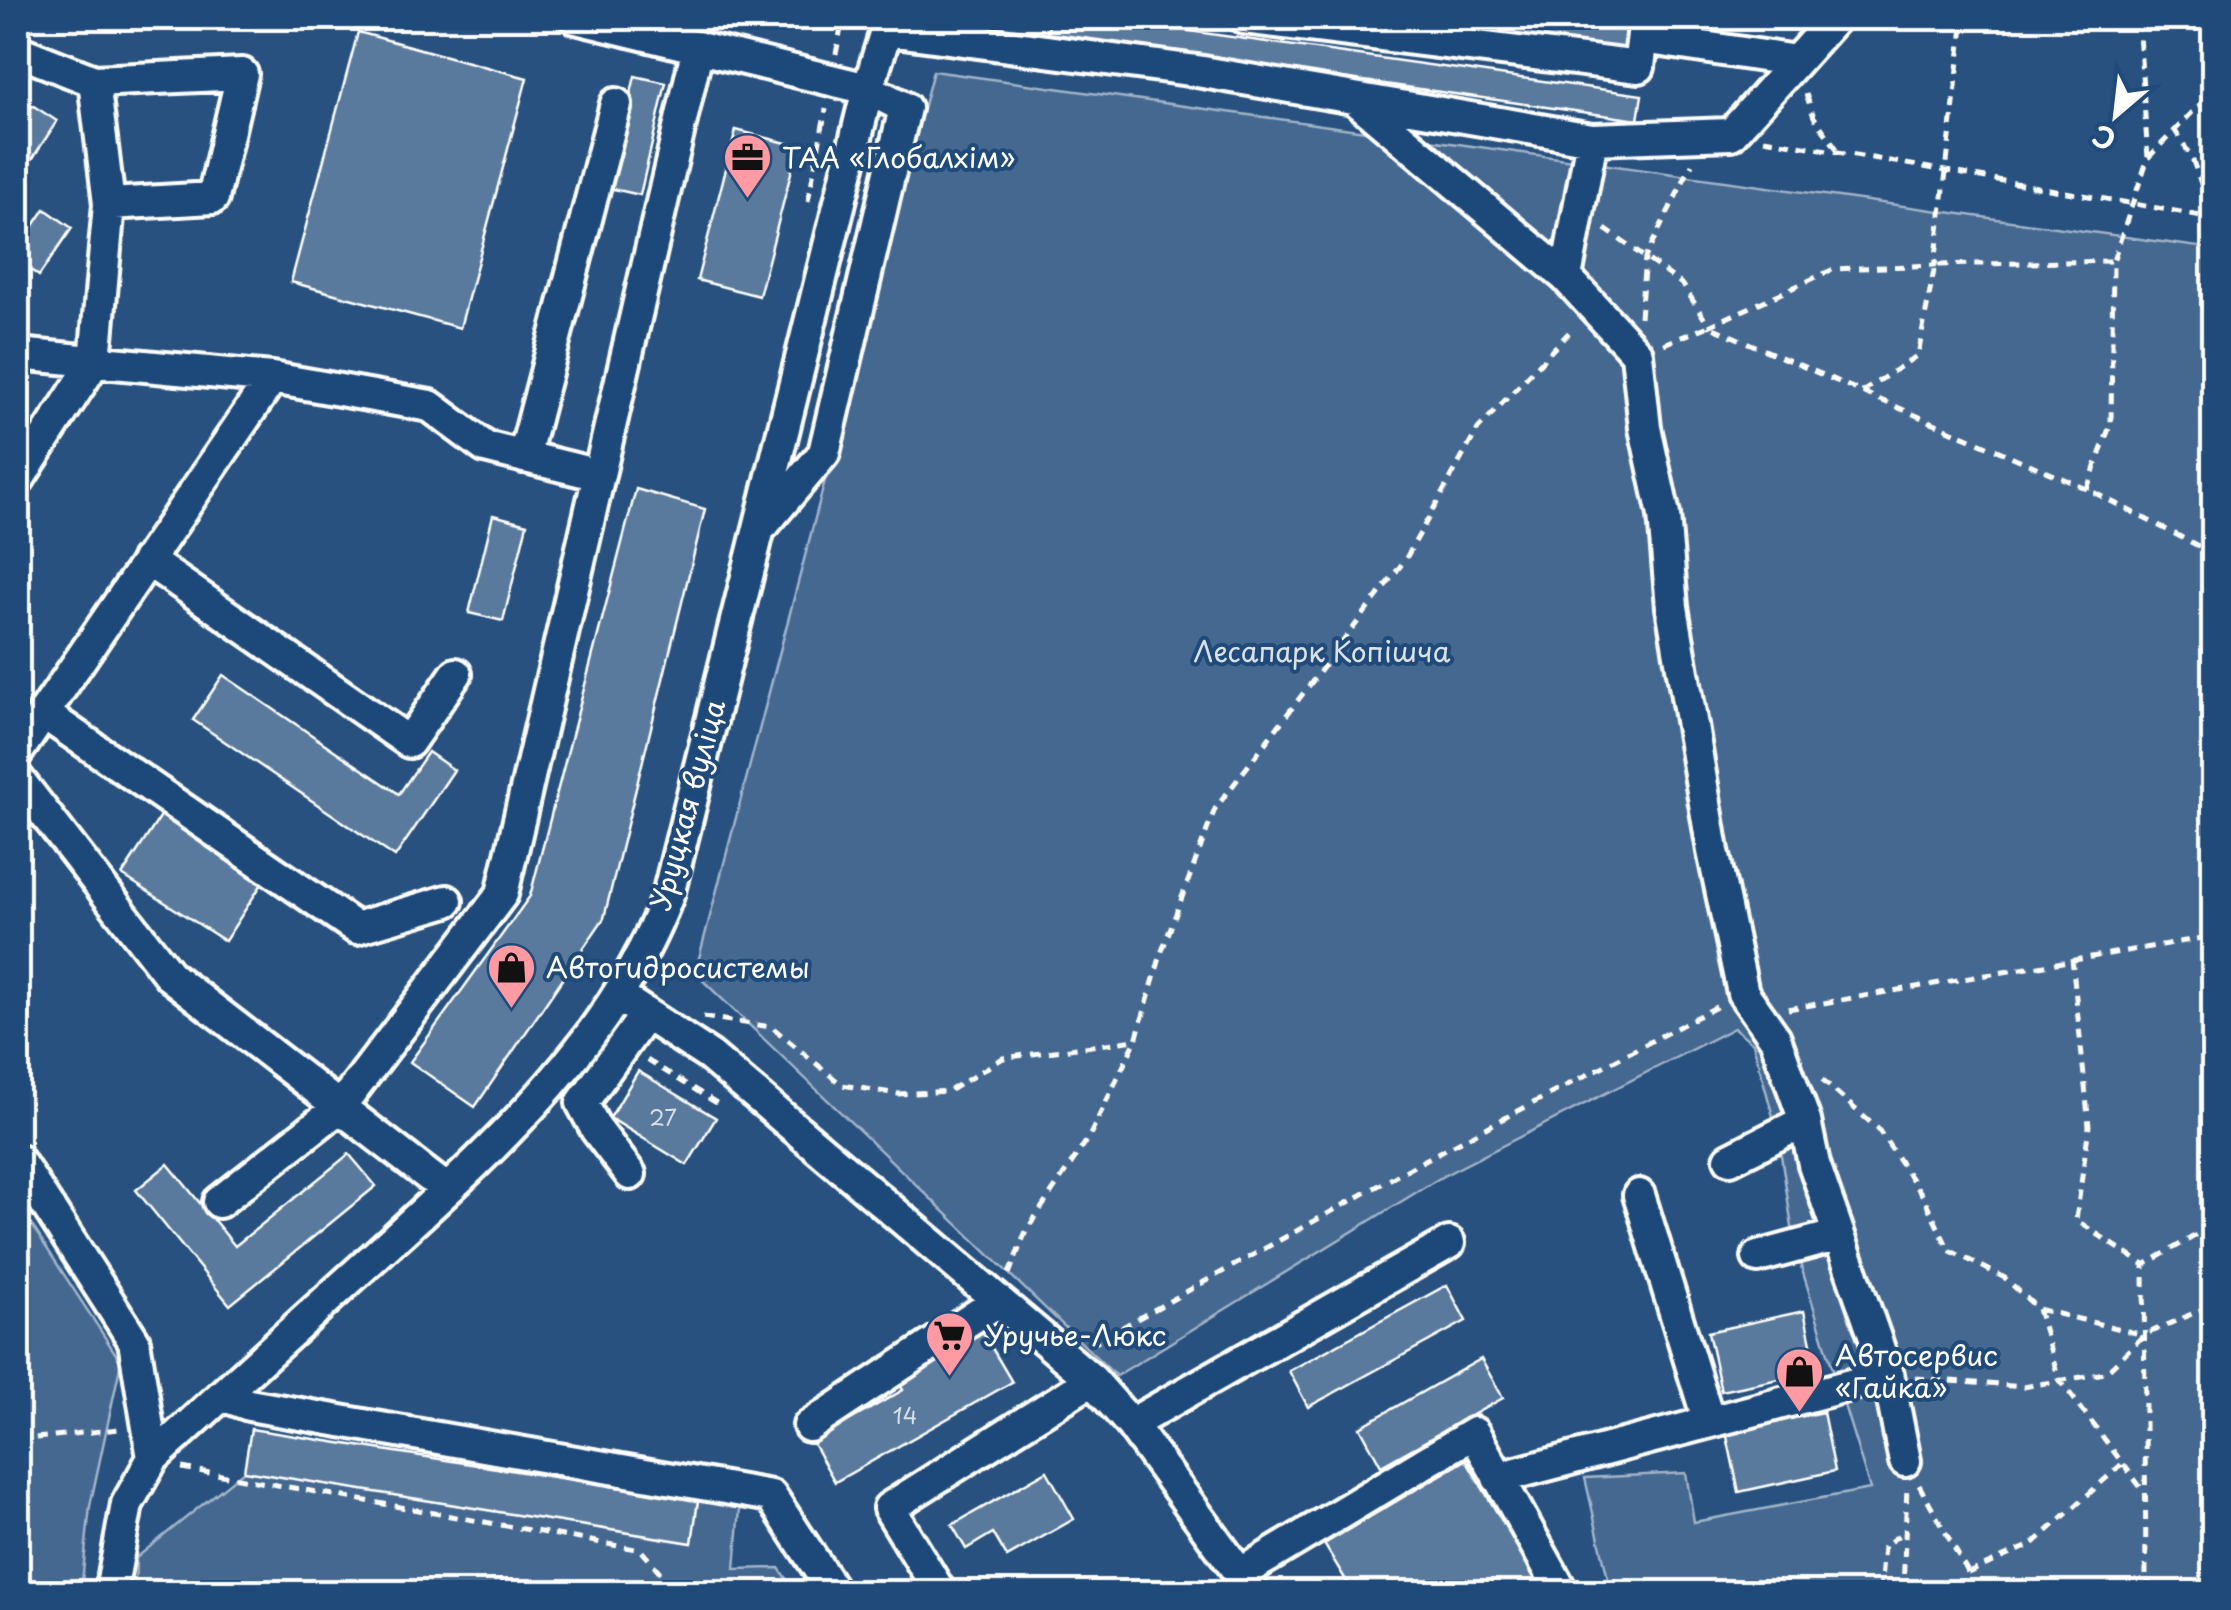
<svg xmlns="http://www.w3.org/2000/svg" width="2231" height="1610" font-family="'Playpen Sans',sans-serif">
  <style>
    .green { fill: #446890; stroke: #a2b4c8; stroke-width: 2.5 }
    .building { fill: #5a7a9d; stroke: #fff; stroke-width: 2.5 }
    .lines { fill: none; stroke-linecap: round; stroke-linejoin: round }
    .minor-casing { stroke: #fff; stroke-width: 38 }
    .path { stroke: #fff; stroke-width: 5; stroke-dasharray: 10 8; stroke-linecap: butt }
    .minor { stroke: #1f4a7a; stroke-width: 30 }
    .labels { text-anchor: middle; stroke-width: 8; stroke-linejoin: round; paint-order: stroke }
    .number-label { font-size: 22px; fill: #d6dee6 }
    .poi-label { font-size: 28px; fill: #fff; stroke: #1f4a7a; text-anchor: start }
    .park-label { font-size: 28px; fill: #dae1e9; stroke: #1f4a7a }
    .street-label { font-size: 28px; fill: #fff; stroke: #1f4a7a }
  </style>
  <rect width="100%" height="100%" fill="#28517f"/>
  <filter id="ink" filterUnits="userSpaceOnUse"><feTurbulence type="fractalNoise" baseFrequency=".01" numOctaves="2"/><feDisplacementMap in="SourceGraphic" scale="20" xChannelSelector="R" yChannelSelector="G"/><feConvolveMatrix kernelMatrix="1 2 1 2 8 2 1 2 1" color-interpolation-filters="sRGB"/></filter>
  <g filter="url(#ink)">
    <path class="green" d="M 933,71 L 2213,249 L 2213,1592 L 1611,1592 L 1585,1478 L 1686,1473 L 1694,1522 L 1870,1489 L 1795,1247 L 1778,1135 L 1753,1043 L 1734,1028 L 1443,1176 L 1116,1376 L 695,973 Z
      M 18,1204 L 121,1362 L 90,1506 L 81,1592 L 18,1592 Z
      M 244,1471 L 691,1543 L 698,1500 L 740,1508 L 735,1569 L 779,1568 L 795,1592 L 135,1592 L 136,1558 Z"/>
    <path class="building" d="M 1050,18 L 1097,18 L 1642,95 L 1638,120 L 1047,36 Z
      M 1330,18 L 1631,18 L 1626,55 Z
      M 1655,18 L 1706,18 L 1708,27 L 1667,33 Z
      M 358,32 L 527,78 L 460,328 L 291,282 Z
      M 635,76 L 666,83 L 640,195 L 609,188 Z
      M 32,105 L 57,121 L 18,181 L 18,126 Z
      M 736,130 L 798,146 L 759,296 L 697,280 Z
      M 45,209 L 72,228 L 39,276 L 18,261 L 18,249 Z
      M 636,489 L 705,509 L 604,918 L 475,1107 L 410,1062 L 530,896 Z
      M 493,515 L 527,524 L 503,621 L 469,613 Z
      M 223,675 L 399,794 L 428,752 L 454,770 L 395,857 L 193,720 Z
      M 162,814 L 265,879 L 225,941 L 122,875 Z
      M 638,1071 L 716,1118 L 687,1165 L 610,1118 Z
      M 349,1154 L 376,1186 L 230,1305 L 136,1190 L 168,1164 L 235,1246 Z
      M 1447,1285 L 1466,1321 L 1308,1407 L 1289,1371 Z
      M 1804,1311 L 1817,1371 L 1721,1391 L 1708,1332 Z
      M 982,1331 L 1012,1382 L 835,1482 L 812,1442 L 903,1390 L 897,1380 Z
      M 1481,1359 L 1503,1398 L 1381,1466 L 1360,1427 Z
      M 1823,1412 L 1835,1471 L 1739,1492 L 1726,1432 Z
      M 251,1429 L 698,1500 L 692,1543 L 244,1471 Z
      M 1466,1460 L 1544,1592 L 1353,1592 L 1324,1544 Z
      M 1047,1471 L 1074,1519 L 1007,1557 L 993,1533 L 966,1549 L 952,1525 Z"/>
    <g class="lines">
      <defs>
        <path id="minor" d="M 576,18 L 868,89 L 905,108 L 824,453 L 764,524
          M 1244,18 L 1639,67 L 1645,18
          M 888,30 L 1197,71 L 1592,139 L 1731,134 L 1835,18
          M 1643,38 L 1796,61
          M 18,51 L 94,81 L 242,74 L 213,198 L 109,204 L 94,81
          M 1354,98 L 1566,277 L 1637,354 L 1645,428 L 1664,515 L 1672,607 L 1713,851 L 1743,993 L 1775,1038 L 1805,1121 L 1814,1164 L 1888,1375 L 1905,1461
          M 1566,277 L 1592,139
          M 18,354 L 272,378 L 430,406 L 485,447 L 599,475
          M 524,457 L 616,104
          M 18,480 L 95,361 L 109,204
          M 147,560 L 409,742 L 456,674
          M 43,713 L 356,928 L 447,901
          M 18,751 L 272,378
          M 18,779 L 170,976 L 446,1189
          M 620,997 L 710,1056 L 1092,1380 L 1131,1424 L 1253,1592
          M 1730,1159 L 1805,1121
          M 18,1160 L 134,1341 L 153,1458
          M 630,1174 L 596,1129 L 582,1103 L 646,1014
          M 1639,1195 L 1709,1422
          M 219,1202 L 340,1107 L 502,894 L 698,47
          M 1758,1257 L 1839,1235
          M 222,1395 L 249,1405 L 771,1496 L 834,1592
          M 1131,1424 L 1449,1243
          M 809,1426 L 998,1301
          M 1498,1478 L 1888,1375
          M 1241,1573 L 1474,1433 L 1562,1592
          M 111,1592 L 127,1504 L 153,1458 C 226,1391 300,1324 373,1258 C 490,1151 611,1046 668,895 L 868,89 L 890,18
          M 940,1592 L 889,1508 L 1092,1380"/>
      </defs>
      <use href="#minor" class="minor-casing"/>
      <path class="path" d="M 836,54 L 843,18
        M 1806,94 L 1814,117 L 1837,149
        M 2174,129 L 2192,158 L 2213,218
        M 1764,139 L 2214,218
        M 2148,158 L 2214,90
        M 808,201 L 826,109
        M 1605,229 L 1683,285 L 1709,326 L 1834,269 L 1935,265 L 1964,18
        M 1640,317 L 1645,258 L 1692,164
        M 1664,344 L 1709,326 L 2087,489 L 2214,554
        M 1862,392 L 1918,355 L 1935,265 L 2113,261
        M 2087,489 L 2111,423 L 2113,261 L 2148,158 L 2138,18
        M 2072,958 L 2089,1126 L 2076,1220 L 2144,1265
        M 1788,1009 L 2214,936
        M 703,1017 L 772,1027 L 842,1085 L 898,1094 L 949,1091 L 1003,1058 L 1136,1040 L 1162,951 L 1215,809 L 1405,560 L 1478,429 L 1574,327
        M 647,1060 L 718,1104
        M 1822,1080 L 1878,1129 L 1923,1196 L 1949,1250 L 2005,1278 L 2038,1309 L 2144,1335
        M 1009,1274 L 1026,1231 L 1089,1137 L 1136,1040
        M 2038,1309 L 2059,1379 L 2145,1493
        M 1090,1345 L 1423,1161 L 1718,1006
        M 1915,1378 L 2023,1387 L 2105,1373 L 2144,1335 L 2214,1304
        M 18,1440 L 119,1429
        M 182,1468 L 641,1550 L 677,1592
        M 1919,1485 L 1979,1592
        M 1968,1573 L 2033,1544 L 2123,1463
        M 2146,1581 L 2165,1592
        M 1880,1592 L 1884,1546 L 1905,1531
        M 1903,1592 L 1907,1486
        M 2141,1592 L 2146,1581 L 2144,1265 L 2214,1225"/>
      <use href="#minor" class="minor"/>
    </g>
  </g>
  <defs>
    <symbol id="office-pin" viewBox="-11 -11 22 30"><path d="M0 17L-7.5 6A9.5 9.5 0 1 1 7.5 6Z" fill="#ff9aa2" stroke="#1f4a7a"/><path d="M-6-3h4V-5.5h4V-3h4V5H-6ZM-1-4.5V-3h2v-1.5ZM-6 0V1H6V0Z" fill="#111"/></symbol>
    <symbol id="shop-pin" viewBox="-11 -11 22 30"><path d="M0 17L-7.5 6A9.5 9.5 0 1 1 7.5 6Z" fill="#ff9aa2" stroke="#1f4a7a"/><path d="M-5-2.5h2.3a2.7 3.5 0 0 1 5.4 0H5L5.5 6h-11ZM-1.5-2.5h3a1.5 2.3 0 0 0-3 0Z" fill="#111"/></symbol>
    <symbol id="supermarket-pin" viewBox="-11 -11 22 30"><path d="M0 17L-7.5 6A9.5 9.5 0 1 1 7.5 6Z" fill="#ff9aa2" stroke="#1f4a7a"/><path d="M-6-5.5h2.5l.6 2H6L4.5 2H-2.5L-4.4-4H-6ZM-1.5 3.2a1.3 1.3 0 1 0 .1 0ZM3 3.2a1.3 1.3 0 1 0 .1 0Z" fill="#111"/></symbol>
  </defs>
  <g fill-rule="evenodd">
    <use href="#office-pin" x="720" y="130" width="55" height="75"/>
    <use href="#shop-pin" x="484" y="940" width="55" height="75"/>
    <use href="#supermarket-pin" x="922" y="1308" width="55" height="75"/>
    <use href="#shop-pin" x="1772" y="1344" width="55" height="75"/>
  </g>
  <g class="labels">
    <g class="number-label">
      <text x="663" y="1126">27</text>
      <text x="905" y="1424">14</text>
    </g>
    <g class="poi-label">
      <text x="782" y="168">ТАА «Глобалхім»</text>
      <text x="546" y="978">Автогидросистемы</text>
      <text x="984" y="1346">Уручье-Люкс</text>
      <text x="1835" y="1366">Автосервис<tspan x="1835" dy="32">«Гайка»</tspan></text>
    </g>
    <g class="park-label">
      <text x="1322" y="662">Лесапарк Копішча</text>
    </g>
    <g class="street-label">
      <text transform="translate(688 805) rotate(-75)" y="10">Уруцкая вуліца</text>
    </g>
  </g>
  <rect width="2231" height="1610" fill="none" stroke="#1f4a7a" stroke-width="60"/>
  <rect x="30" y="30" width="2171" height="1550" fill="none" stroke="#fff" stroke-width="4" filter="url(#ink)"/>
  <g transform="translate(2116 115) rotate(208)" stroke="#1f4a7a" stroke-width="8" paint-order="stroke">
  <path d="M0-8L18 38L0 25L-18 38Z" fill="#ffffff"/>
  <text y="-15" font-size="28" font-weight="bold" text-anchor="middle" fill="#ffffff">С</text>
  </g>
</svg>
